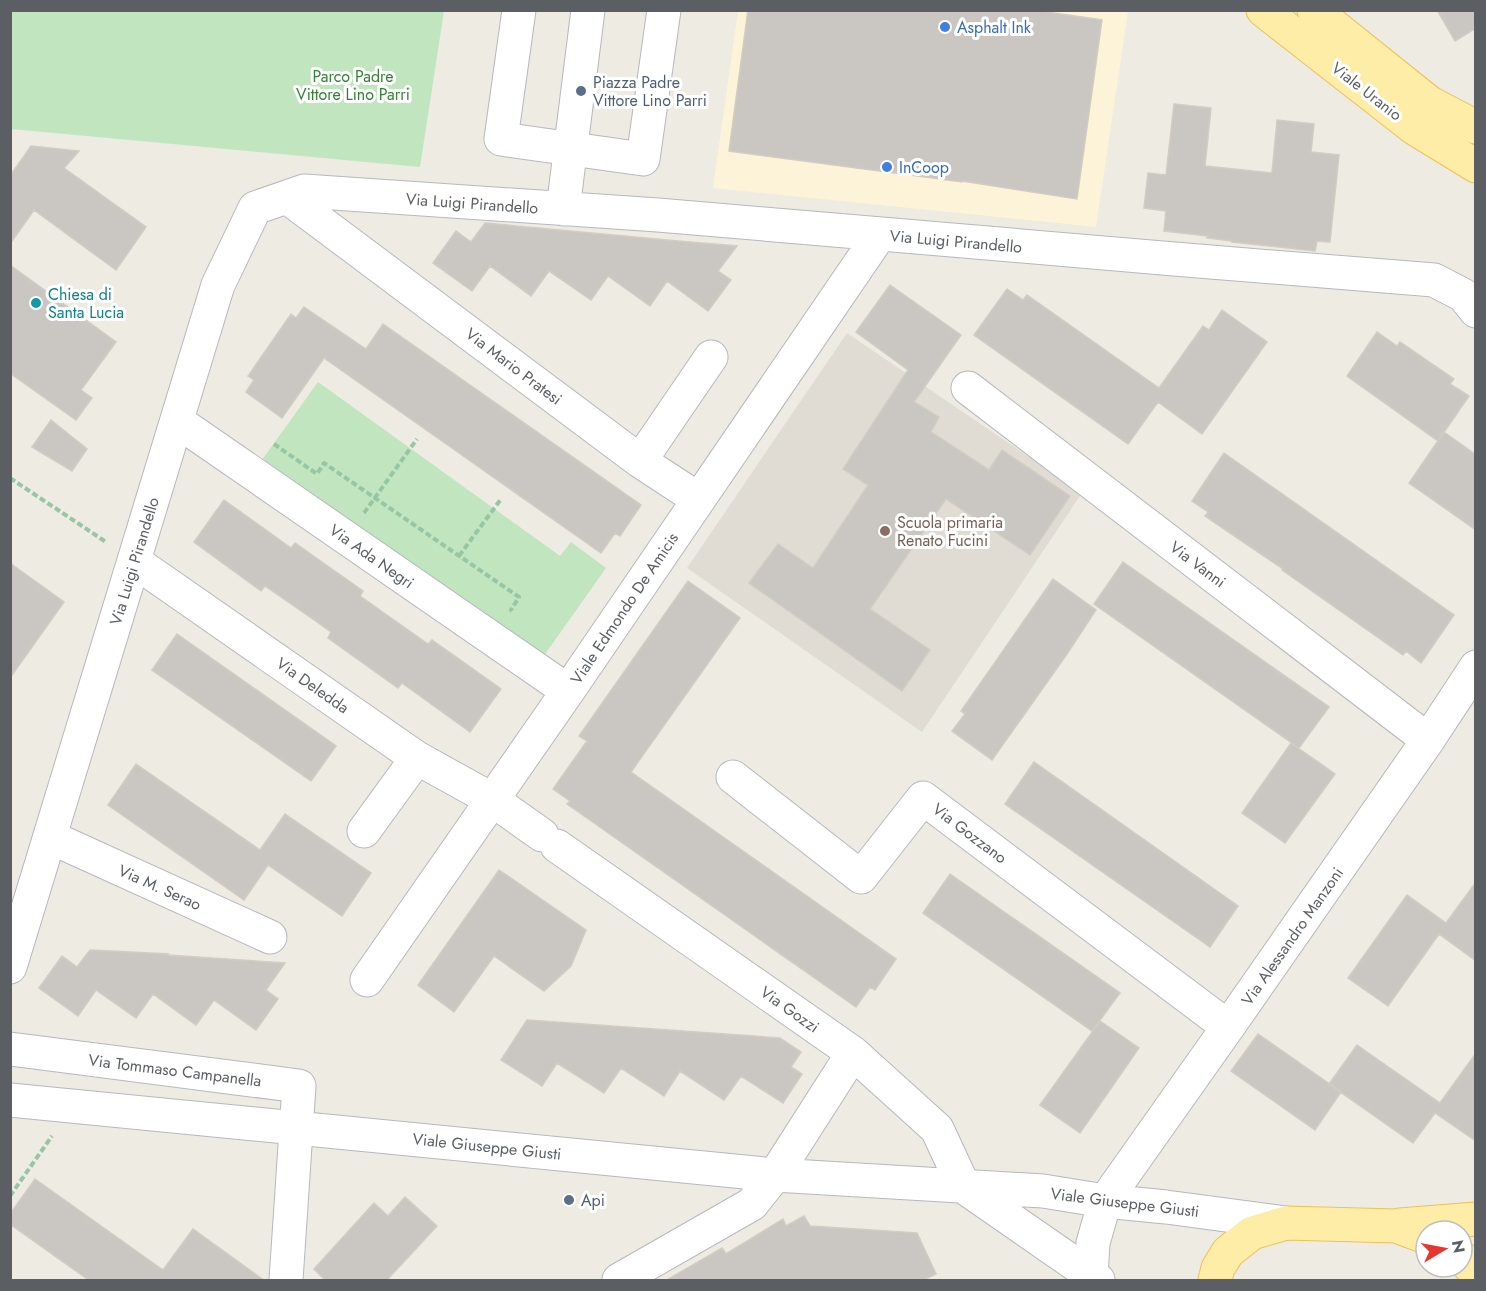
<svg xmlns="http://www.w3.org/2000/svg" width="1486" height="1291" font-family="Jost,sans-serif">
  <style>
    .commercial { fill: #fdf3d8 }
    .education { fill: #e0dcd4 }
    .green { fill: #c0e5bf }
    .building { fill: #cac7c2; stroke: #d2ccc1; stroke-width: 1.5 }
    .lines { fill: none; stroke-linecap: round; stroke-linejoin: round }
    .minor-casing { stroke: #b5b9bd; stroke-width: 35 }
    .major-casing { stroke: #f0c059; stroke-width: 35 }
    .path { stroke: #98c6a4; stroke-width: 4; stroke-dasharray: 6 3; stroke-linecap: butt }
    .minor { stroke: #fff; stroke-width: 33 }
    .major { stroke: #feeda7; stroke-width: 33 }
    .shop-dot { fill: #3f7fe0; stroke: #fff; stroke-width: 2 }
    .service-dot { fill: #5c6f8a; stroke: #fff; stroke-width: 2 }
    .culture-dot { fill: #0f9aa8; stroke: #fff; stroke-width: 2 }
    .education-dot { fill: #8d6e63; stroke: #fff; stroke-width: 2 }
    .labels { text-anchor: middle; stroke-width: 6; stroke-linejoin: round; paint-order: stroke }
    .shop-label { font-size: 16px; fill: #366cbe; stroke: #fff; text-anchor: start }
    .park-label { font-size: 16px; fill: #348135; stroke: #fff }
    .service-label { font-size: 16px; fill: #4e5e75; stroke: #fff; text-anchor: start }
    .street-label { font-size: 16px; fill: #5b5f63; stroke: #fff }
    .culture-label { font-size: 16px; fill: #0d838f; stroke: #fff; text-anchor: start }
    .education-label { font-size: 16px; fill: #785e54; stroke: #fff; text-anchor: start }
  </style>
  <rect width="100%" height="100%" fill="#edebe2"/>
  <path class="commercial" d="M 738,11 L 1128,11 L 1096,227 L 713,188 Z"/>
  <path class="education" d="M 847,333 L 1082,493 L 922,732 L 687,568 Z"/>
  <path class="green" d="M 10,11 L 444,11 L 420,167 L 11,129 Z
    M 318,382 L 560,556 L 571,542 L 606,568 L 543,657 L 259,464 Z"/>
  <path class="building" d="M 748,10 L 1033,10 L 1102,20 L 1077,199 L 962,181 L 962,182 L 729,151 Z
    M 1437,10 L 1476,10 L 1476,28 L 1455,41 Z
    M 1174,104 L 1211,108 L 1205,166 L 1272,173 L 1277,120 L 1314,124 L 1311,152 L 1339,155 L 1330,242 L 1317,241 L 1315,251 L 1232,242 L 1232,241 L 1207,238 L 1208,236 L 1164,231 L 1166,211 L 1144,208 L 1148,173 L 1166,175 Z
    M 31,146 L 79,151 L 64,168 L 146,227 L 116,270 L 34,210 L 10,244 L 10,176 Z
    M 485,223 L 678,241 L 737,246 L 718,271 L 731,280 L 708,311 L 667,281 L 650,306 L 608,276 L 591,300 L 549,271 L 531,296 L 490,266 L 472,291 L 433,263 L 456,231 L 471,242 Z
    M 10,265 L 116,342 L 81,390 L 92,398 L 76,420 L 10,373 Z
    M 890,285 L 961,335 L 914,402 L 939,417 L 931,432 L 989,470 L 1002,450 L 1070,496 L 1030,555 L 946,499 L 870,609 L 930,650 L 902,691 L 749,583 L 778,544 L 813,568 L 868,485 L 843,469 L 908,370 L 856,332 Z
    M 1007,289 L 1023,300 L 1027,295 L 1159,388 L 1203,326 L 1209,330 L 1222,310 L 1267,342 L 1202,434 L 1158,402 L 1128,444 L 974,335 Z
    M 304,307 L 366,349 L 383,324 L 641,505 L 620,536 L 615,533 L 601,553 L 324,358 L 282,418 L 246,392 L 254,380 L 248,376 L 291,314 L 296,318 Z
    M 1377,332 L 1397,346 L 1400,342 L 1454,379 L 1450,384 L 1469,396 L 1438,441 L 1347,376 Z
    M 51,420 L 87,449 L 72,471 L 32,447 Z
    M 1444,432 L 1476,455 L 1476,530 L 1409,483 Z
    M 1224,453 L 1454,615 L 1421,663 L 1406,651 L 1403,655 L 1282,570 L 1283,569 L 1205,516 L 1208,512 L 1192,501 Z
    M 224,500 L 291,548 L 295,543 L 363,591 L 360,596 L 428,644 L 432,640 L 501,689 L 470,732 L 402,683 L 398,688 L 328,638 L 331,632 L 307,615 L 265,586 L 261,591 L 194,542 Z
    M 1123,562 L 1329,707 L 1299,748 L 1094,604 Z
    M 10,563 L 64,602 L 10,678 Z
    M 1053,579 L 1096,610 L 1067,654 L 992,760 L 952,731 L 965,714 L 961,711 Z
    M 688,581 L 740,618 L 631,772 L 896,959 L 875,990 L 870,987 L 856,1007 L 567,804 L 570,801 L 553,789 L 587,741 L 579,736 Z
    M 177,634 L 336,746 L 311,781 L 152,670 Z
    M 1291,743 L 1335,774 L 1285,843 L 1242,813 Z
    M 1034,762 L 1238,906 L 1210,947 L 1005,804 Z
    M 136,764 L 260,850 L 285,814 L 371,873 L 342,916 L 268,865 L 244,900 L 108,805 Z
    M 499,870 L 586,930 L 571,966 L 544,991 L 494,956 L 454,1012 L 418,985 Z
    M 950,874 L 1120,993 L 1092,1031 L 923,913 Z
    M 1476,882 L 1476,961 L 1439,934 L 1388,1006 L 1348,978 L 1407,895 L 1446,923 Z
    M 90,950 L 168,954 L 167,955 L 285,963 L 266,990 L 278,999 L 256,1030 L 214,1000 L 196,1025 L 153,994 L 136,1018 L 96,990 L 78,1016 L 39,988 L 62,956 L 77,967 Z
    M 527,1020 L 780,1038 L 801,1052 L 791,1067 L 802,1074 L 783,1103 L 741,1076 L 724,1100 L 680,1071 L 664,1096 L 621,1068 L 604,1093 L 557,1063 L 542,1086 L 501,1060 Z
    M 1100,1021 L 1139,1048 L 1080,1133 L 1040,1105 Z
    M 1258,1034 L 1341,1092 L 1315,1130 L 1231,1071 Z
    M 1357,1045 L 1440,1103 L 1476,1053 L 1476,1141 L 1435,1113 L 1413,1143 L 1329,1084 Z
    M 35,1179 L 163,1270 L 193,1229 L 265,1281 L 90,1281 L 10,1224 L 10,1214 Z
    M 405,1197 L 437,1226 L 386,1281 L 326,1281 L 314,1269 L 374,1203 L 388,1216 Z
    M 804,1216 L 810,1226 L 917,1233 L 936,1274 L 921,1281 L 665,1281 L 722,1248 L 726,1254 L 783,1219 L 786,1226 Z"/>
  <g class="lines">
    <defs>
      <path id="minor" d="M 519,10 L 501,139 L 643,159 L 664,10
        M 287,197 L 640,461 L 711,357
        M 563,209 L 588,10
        M 968,388 L 1428,740
        M 177,421 L 568,691
        M 640,461 L 698,499
        M 134,561 L 417,758 L 364,831
        M 417,758 L 491,799 L 542,835
        M 733,777 L 861,877 L 923,798 L 1228,1027
        M 50,837 L 270,937
        M 557,846 L 853,1053 L 937,1129 L 964,1187
        M 10,967 L 218,285 L 255,208 L 304,191 L 658,215 L 1186,260 L 1434,280 L 1463,295 L 1476,311
        M 367,980 L 568,691 L 880,234
        M 10,1049 L 299,1086 L 286,1280
        M 10,1100 L 775,1175 L 1043,1191 L 1105,1201 L 1166,1207 L 1286,1223
        M 964,1187 L 1098,1280
        M 1091,1276 L 1093,1243 L 1105,1201 L 1228,1027 L 1428,740 L 1476,667
        M 619,1280 L 752,1204 L 775,1175 L 853,1053"/>
      <path id="major" d="M 1263,10 L 1414,128 L 1476,166
        M 1314,10 L 1430,103 L 1476,127
        M 1400,1225 L 1476,1219
        M 1462,1258 L 1476,1273
        M 1215,1280 L 1218,1268 L 1228,1252 L 1252,1233 L 1286,1223 L 1396,1226 L 1426,1237"/>
    </defs>
    <use href="#minor" class="minor-casing"/>
    <use href="#major" class="major-casing"/>
    <path class="path" d="M 274,444 L 317,474 L 324,463 L 519,597 L 511,610 L 512,611
      M 10,478 L 106,542
      M 364,513 L 417,439
      M 459,556 L 501,499
      M 10,1196 L 52,1136"/>
    <use href="#minor" class="minor"/>
    <use href="#major" class="major"/>
  </g>
  <g class="shop-dot">
    <circle cx="945" cy="27" r="6"/>
    <circle cx="887" cy="167" r="6"/>
  </g>
  <g class="service-dot">
    <circle cx="581" cy="91" r="6"/>
    <circle cx="569" cy="1200" r="6"/>
  </g>
  <circle class="culture-dot" cx="36" cy="303" r="6"/>
  <circle class="education-dot" cx="885" cy="531" r="6"/>
  <g class="labels">
    <g class="shop-label">
      <text x="957" y="33">Asphalt Ink</text>
      <text x="899" y="173">InCoop</text>
    </g>
    <g class="park-label">
      <text x="353" y="82">Parco Padre<tspan x="353" dy="18">Vittore Lino Parri</tspan></text>
    </g>
    <g class="service-label">
      <text x="593" y="88">Piazza Padre<tspan x="593" dy="18">Vittore Lino Parri</tspan></text>
      <text x="581" y="1206">Api</text>
    </g>
    <g class="street-label">
      <text transform="translate(1367 91) rotate(38)" y="6">Viale Uranio</text>
      <text transform="translate(472 203) rotate(4)" y="6">Via Luigi Pirandello</text>
      <text transform="translate(956 241) rotate(5)" y="6">Via Luigi Pirandello</text>
      <text transform="translate(514 366) rotate(37)" y="6">Via Mario Pratesi</text>
      <text transform="translate(372 556) rotate(35)" y="6">Via Ada Negri</text>
      <text transform="translate(134 561) rotate(-73)" y="6">Via Luigi Pirandello</text>
      <text transform="translate(1198 564) rotate(37)" y="6">Via Vanni</text>
      <text transform="translate(624 608) rotate(-56)" y="6">Viale Edmondo De Amicis</text>
      <text transform="translate(313 685) rotate(35)" y="6">Via Deledda</text>
      <text transform="translate(970 833) rotate(37)" y="6">Via Gozzano</text>
      <text transform="translate(160 887) rotate(24)" y="6">Via M. Serao</text>
      <text transform="translate(1292 936) rotate(-55)" y="6">Via Alessandro Manzoni</text>
      <text transform="translate(790 1009) rotate(35)" y="6">Via Gozzi</text>
      <text transform="translate(175 1070) rotate(7)" y="6">Via Tommaso Campanella</text>
      <text transform="translate(487 1146) rotate(6)" y="6">Viale Giuseppe Giusti</text>
      <text transform="translate(1125 1202) rotate(7)" y="6">Viale Giuseppe Giusti</text>
    </g>
    <g class="culture-label">
      <text x="48" y="300">Chiesa di<tspan x="48" dy="18">Santa Lucia</tspan></text>
    </g>
    <g class="education-label">
      <text x="897" y="528">Scuola primaria<tspan x="897" dy="18">Renato Fucini</tspan></text>
    </g>
  </g>
  <rect width="1486" height="1291" fill="none" stroke="#5b5f63" stroke-width="24"/>
  <g transform="translate(1444 1249) rotate(80)"><circle r="28" fill="#ffffff" stroke="#bdbfc1" stroke-width="1.5"/>
  <path d="M0-4.5L10 22L0 15L-10 22Z" fill="#e7362f"/>
  <text y="-9" font-size="16" font-weight="bold" text-anchor="middle" fill="#5b5f63">N</text>
  </g>
</svg>
